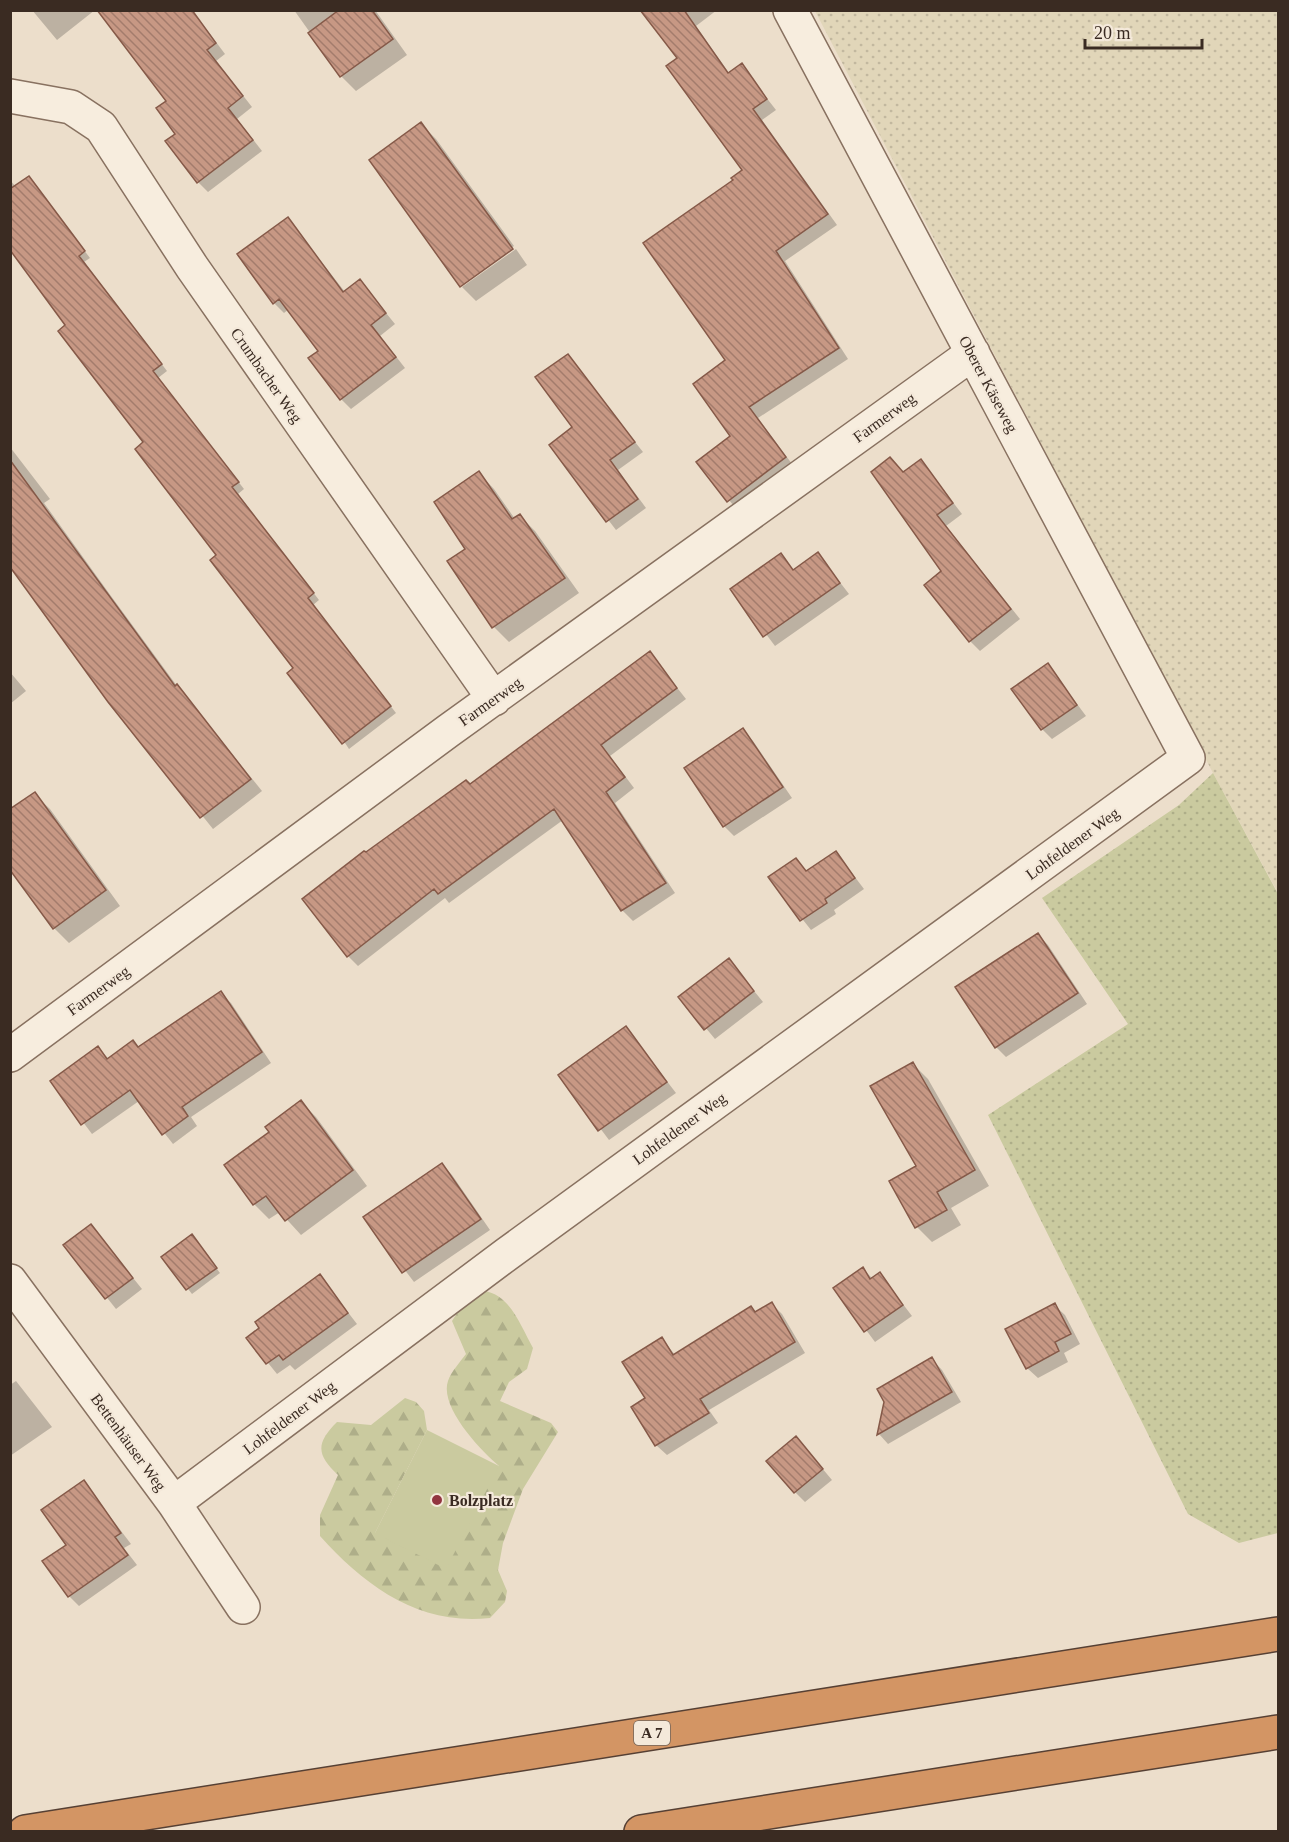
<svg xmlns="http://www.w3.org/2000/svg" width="1289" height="1842" font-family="'Times New Roman',serif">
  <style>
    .farmland { fill: url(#farmland-dots) }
    .grass { fill: url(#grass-dots) }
    .forest { fill: url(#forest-firs) }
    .garden { fill: #caca9f }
    .shadow { fill: #0003 }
    .building { fill: url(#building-back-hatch); stroke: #855948; stroke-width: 1.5 }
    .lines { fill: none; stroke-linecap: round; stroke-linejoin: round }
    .minor-casing { stroke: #887160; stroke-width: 36 }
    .highway-casing { stroke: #564034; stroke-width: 36 }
    .minor { stroke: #f7edde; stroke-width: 33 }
    .highway { stroke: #d39564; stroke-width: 33 }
    .poi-dot { fill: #923540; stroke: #f4e9da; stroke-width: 2 }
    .labels { text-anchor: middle; stroke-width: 4.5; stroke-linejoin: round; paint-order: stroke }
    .shield { fill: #f4e9da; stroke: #726459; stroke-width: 1.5 }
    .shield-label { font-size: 15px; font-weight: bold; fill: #3a2b22 }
    .street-label { font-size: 16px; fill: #3a2b22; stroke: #f4e9da }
    .poi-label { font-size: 16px; font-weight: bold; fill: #3a2b22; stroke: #f4e9da; text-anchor: start }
  </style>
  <defs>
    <pattern id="farmland-dots" width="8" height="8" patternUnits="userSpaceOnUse" patternTransform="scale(1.5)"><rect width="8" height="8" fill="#e1d6b9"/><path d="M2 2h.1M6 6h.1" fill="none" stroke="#c2b89f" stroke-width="1.8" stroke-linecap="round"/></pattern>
    <pattern id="grass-dots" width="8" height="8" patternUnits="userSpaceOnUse" patternTransform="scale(1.5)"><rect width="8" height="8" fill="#caca9f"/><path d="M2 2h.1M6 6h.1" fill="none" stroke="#aeae89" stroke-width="1.8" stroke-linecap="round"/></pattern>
    <pattern id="forest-firs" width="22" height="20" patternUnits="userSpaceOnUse" patternTransform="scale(1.5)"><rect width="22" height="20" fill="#caca9f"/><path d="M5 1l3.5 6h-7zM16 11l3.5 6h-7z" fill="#aeae89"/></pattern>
    <pattern id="building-back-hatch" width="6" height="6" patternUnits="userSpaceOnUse" patternTransform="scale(1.5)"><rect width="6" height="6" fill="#c79884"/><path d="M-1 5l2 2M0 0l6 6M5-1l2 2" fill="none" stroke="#a37c6c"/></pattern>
  </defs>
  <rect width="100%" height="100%" fill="#ecdecb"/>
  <path class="farmland" d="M 815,11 L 1278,11 L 1278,893 L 1213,773 Z"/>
  <path class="grass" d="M 1213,773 L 1278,894 L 1278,1533 L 1239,1543 L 1188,1514 L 988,1115 L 1128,1024 L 1042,898 L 1179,805 Z"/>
  <path class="forest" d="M 484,1291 C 510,1294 521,1327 533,1348 L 527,1369 L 509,1382 L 500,1401 L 551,1423 L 558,1432 L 523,1489 L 503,1543 L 498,1570 L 507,1591 L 505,1602 L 490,1618 C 419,1626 365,1586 320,1536 L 320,1515 L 338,1475 C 317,1455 315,1444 337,1422 L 371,1425 L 405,1398 L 416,1402 L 424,1411 L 427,1430 L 375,1533 L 499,1466 C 481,1451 439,1407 448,1381 C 451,1372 460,1362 466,1354 L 452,1321 L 464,1302 Z"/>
  <path class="garden" d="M 427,1430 L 499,1466 L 446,1569 L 375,1533 Z"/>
  <path class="shadow" d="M 32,10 L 95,10 L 57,40 Z
    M 192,10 L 225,54 L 216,61 L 252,107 L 237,119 L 262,151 L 208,192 L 198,182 L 178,134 L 168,101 Z
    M 294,10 L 375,10 L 407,55 L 356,91 L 341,76 Z
    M 642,10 L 717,10 L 696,26 L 729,73 L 741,65 L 776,110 L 762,120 L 837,225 L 785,261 L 848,359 L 758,418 L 795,468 L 738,511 L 698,462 L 732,436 L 727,360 L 735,180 L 744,170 L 679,59 Z
    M 421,124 L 436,139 L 514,246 L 462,286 L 371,161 Z
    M 29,178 L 90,258 L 84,262 L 167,371 L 158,378 L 244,489 L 238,494 L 319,600 L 313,605 L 396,713 L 349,749 L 67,325 L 10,248 L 10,180 L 16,187 Z
    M 288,219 L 345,292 L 360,281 L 395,324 L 380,336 L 405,368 L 351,409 L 341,399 L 321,351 L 289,309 L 284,313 L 274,303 Z
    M 516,249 L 527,265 L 476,301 L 462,287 Z
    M 567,356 L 643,452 L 618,470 L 646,508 L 616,530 L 551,445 L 574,427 Z
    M 10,447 L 50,499 L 44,503 L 111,596 L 177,686 L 262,791 L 213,829 L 110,701 L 10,564 Z
    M 921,461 L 962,514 L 946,526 L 1020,619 L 980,651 L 970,641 L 904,474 Z
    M 479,473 L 494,489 L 515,519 L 520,516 L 535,531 L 579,593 L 509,642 L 494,627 L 467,549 Z
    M 818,554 L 849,594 L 775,646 L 732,589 L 781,555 L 794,571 Z
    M 649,652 L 686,699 L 610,756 L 634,788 L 615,803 L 675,893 L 633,921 L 622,910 L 563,820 L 449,903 L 445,898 L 358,966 L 348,956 L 470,785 Z
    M 1048,665 L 1086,716 L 1052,739 L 1042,729 Z
    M 10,672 L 26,691 L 10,704 Z
    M 743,730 L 753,741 L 792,798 L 734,836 L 724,826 Z
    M 34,794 L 50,809 L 120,906 L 69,943 L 54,928 Z
    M 836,852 L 864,889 L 834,910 L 836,914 L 811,930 L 770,878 L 795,860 L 807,872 Z
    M 1038,935 L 1048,945 L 1087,1004 L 1006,1057 L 996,1047 Z
    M 729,960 L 763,1002 L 715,1039 L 680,997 Z
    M 220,993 L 231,1003 L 271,1063 L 191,1117 L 197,1126 L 173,1144 L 139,1101 L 92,1134 L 52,1081 L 98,1048 L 109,1059 L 133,1042 L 139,1048 Z
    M 626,1028 L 676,1093 L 609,1140 L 560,1075 Z
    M 913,1064 L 928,1079 L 989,1186 L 951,1208 L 961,1225 L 932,1242 L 917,1227 L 891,1182 L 918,1167 Z
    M 301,1102 L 316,1117 L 367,1186 L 301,1235 L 280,1212 L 269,1219 L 254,1204 L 272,1132 Z
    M 442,1164 L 452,1175 L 490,1230 L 414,1282 L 365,1218 Z
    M 91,1226 L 142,1289 L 116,1309 L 65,1245 Z
    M 196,1241 L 220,1273 L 192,1294 L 163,1257 Z
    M 863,1269 L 873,1279 L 880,1274 L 912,1316 L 875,1342 L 835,1288 Z
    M 320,1276 L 357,1324 L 295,1370 L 290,1365 L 277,1374 L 248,1338 Z
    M 772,1304 L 782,1314 L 805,1353 L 709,1410 L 718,1423 L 667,1455 L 656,1445 L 647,1398 L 662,1339 L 676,1356 L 751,1308 L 756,1313 Z
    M 1054,1305 L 1065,1315 L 1080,1344 L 1064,1353 L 1068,1362 L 1038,1378 L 1027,1368 Z
    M 932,1359 L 942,1370 L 961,1402 L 888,1444 L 879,1434 L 886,1402 Z
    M 16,1381 L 52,1427 L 10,1456 L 10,1385 Z
    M 806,1449 L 832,1480 L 805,1502 L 795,1492 Z
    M 83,1481 L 131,1544 L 124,1548 L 137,1565 L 79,1606 L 69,1596 L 68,1545 Z"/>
  <path class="building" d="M 97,10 L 192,10 L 216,43 L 207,50 L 243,96 L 228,108 L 253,140 L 197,183 L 165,141 L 175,134 L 156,108 L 166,101 Z
    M 339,10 L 372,10 L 393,39 L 340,77 L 308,33 Z
    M 640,10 L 684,10 L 728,73 L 742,63 L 767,99 L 753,109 L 828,214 L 776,251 L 839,348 L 749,407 L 786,457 L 727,502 L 696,462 L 730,436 L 693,384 L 725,360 L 643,243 L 733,180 L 731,178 L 742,170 L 666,66 L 677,58 Z
    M 421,122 L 513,249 L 460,287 L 369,160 Z
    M 29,176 L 85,251 L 79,256 L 162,364 L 153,371 L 239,482 L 232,487 L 314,593 L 308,598 L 391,706 L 342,744 L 287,673 L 293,668 L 210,560 L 216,555 L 135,449 L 143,442 L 58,331 L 65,325 L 10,250 L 10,189 Z
    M 288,217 L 343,292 L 360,279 L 386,313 L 371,325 L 396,357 L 340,400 L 308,358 L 318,351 L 279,299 L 273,304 L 237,254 Z
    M 568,354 L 635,442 L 610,460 L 638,499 L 606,522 L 549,445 L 572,427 L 535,377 Z
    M 890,457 L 903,472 L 921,459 L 953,503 L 937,515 L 1011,609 L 969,642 L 924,585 L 941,571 L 871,472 Z
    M 10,460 L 175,686 L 177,684 L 251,779 L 200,818 L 108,702 L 10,567 Z
    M 479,471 L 512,519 L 520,514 L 565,578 L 492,628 L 447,561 L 465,549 L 434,502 Z
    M 818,552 L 840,583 L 763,637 L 730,589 L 781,553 L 793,570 Z
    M 650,651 L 677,688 L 601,745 L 625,777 L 606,792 L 666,883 L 621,911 L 554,809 L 438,894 L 434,889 L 347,957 L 302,899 L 364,851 L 366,852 L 466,780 L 470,784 Z
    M 1048,663 L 1077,705 L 1041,730 L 1011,689 Z
    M 743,728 L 783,787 L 723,827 L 684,768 Z
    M 35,792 L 106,890 L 53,929 L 10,870 L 10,809 Z
    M 836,851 L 855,878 L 825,899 L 827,903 L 800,921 L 768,877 L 796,858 L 806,871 Z
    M 1038,933 L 1078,993 L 995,1048 L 955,987 Z
    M 729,958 L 754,991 L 704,1030 L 678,997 Z
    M 221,991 L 262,1052 L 182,1107 L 188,1116 L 162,1135 L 130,1090 L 81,1125 L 50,1081 L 98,1046 L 107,1059 L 133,1040 L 138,1047 Z
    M 626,1026 L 667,1082 L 598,1131 L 558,1075 Z
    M 913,1062 L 975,1170 L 937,1192 L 947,1210 L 915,1228 L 889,1181 L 916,1166 L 870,1086 Z
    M 301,1100 L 353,1170 L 285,1221 L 266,1196 L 253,1205 L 224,1165 L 269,1132 L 265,1127 Z
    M 442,1163 L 481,1219 L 402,1273 L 363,1217 Z
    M 91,1224 L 133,1278 L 105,1299 L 63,1245 Z
    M 192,1234 L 217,1268 L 186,1290 L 161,1257 Z
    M 863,1267 L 870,1279 L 880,1272 L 903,1305 L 864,1332 L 833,1288 Z
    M 320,1274 L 348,1313 L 283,1360 L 279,1355 L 266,1364 L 246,1338 L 259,1328 L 255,1322 Z
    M 772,1302 L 795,1342 L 700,1399 L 709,1413 L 655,1446 L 631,1407 L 645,1398 L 622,1362 L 662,1337 L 673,1355 L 751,1306 L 755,1312 Z
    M 1055,1303 L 1071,1334 L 1055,1342 L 1059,1351 L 1026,1369 L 1005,1329 Z
    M 932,1357 L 952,1392 L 877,1435 L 884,1402 L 877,1389 Z
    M 796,1436 L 823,1469 L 794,1493 L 766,1461 Z
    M 84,1480 L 121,1533 L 115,1537 L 128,1555 L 68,1597 L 42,1561 L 66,1545 L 41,1510 Z"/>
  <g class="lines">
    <defs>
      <path id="minor" d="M 10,96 L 71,107 L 101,127 L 192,267 L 494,699
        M 10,1055 L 448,731 L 973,353
        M 10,1281 L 174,1503 L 243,1607
        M 174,1503 L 507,1254 L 1188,758 L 790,10"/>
      <path id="highway" d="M 25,1832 L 1278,1634
        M 641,1832 L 1278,1732"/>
    </defs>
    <use href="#minor" class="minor-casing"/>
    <use href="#highway" class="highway-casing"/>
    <use href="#minor" class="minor"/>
    <use href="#highway" class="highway"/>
  </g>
  <circle class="poi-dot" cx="437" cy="1500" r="6"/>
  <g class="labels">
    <rect class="shield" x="634" y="1721" width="36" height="24" rx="4.5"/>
    <g class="shield-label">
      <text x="652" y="1738">A 7</text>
    </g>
    <g class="street-label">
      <text transform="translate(267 375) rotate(55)" y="6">Crumbacher Weg</text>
      <text transform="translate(989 384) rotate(62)" y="6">Oberer Käseweg</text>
      <text transform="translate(884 417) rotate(-36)" y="6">Farmerweg</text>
      <text transform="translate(490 701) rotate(-35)" y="6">Farmerweg</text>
      <text transform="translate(1072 843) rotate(-36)" y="6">Lohfeldener Weg</text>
      <text transform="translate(98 990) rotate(-36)" y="6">Farmerweg</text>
      <text transform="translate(679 1128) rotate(-36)" y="6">Lohfeldener Weg</text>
      <text transform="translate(289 1417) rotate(-37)" y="6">Lohfeldener Weg</text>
      <text transform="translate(129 1442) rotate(54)" y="6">Bettenhäuser Weg</text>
    </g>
    <g class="poi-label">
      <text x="449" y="1506">Bolzplatz</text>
    </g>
  </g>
  <rect width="1289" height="1842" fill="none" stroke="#3a2b22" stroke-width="24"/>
  <path d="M1085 39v9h117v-9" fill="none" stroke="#3a2b22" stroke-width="3"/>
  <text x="1094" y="39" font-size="18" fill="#3a2b22" stroke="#f4e9da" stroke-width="4.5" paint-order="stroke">20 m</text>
</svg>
